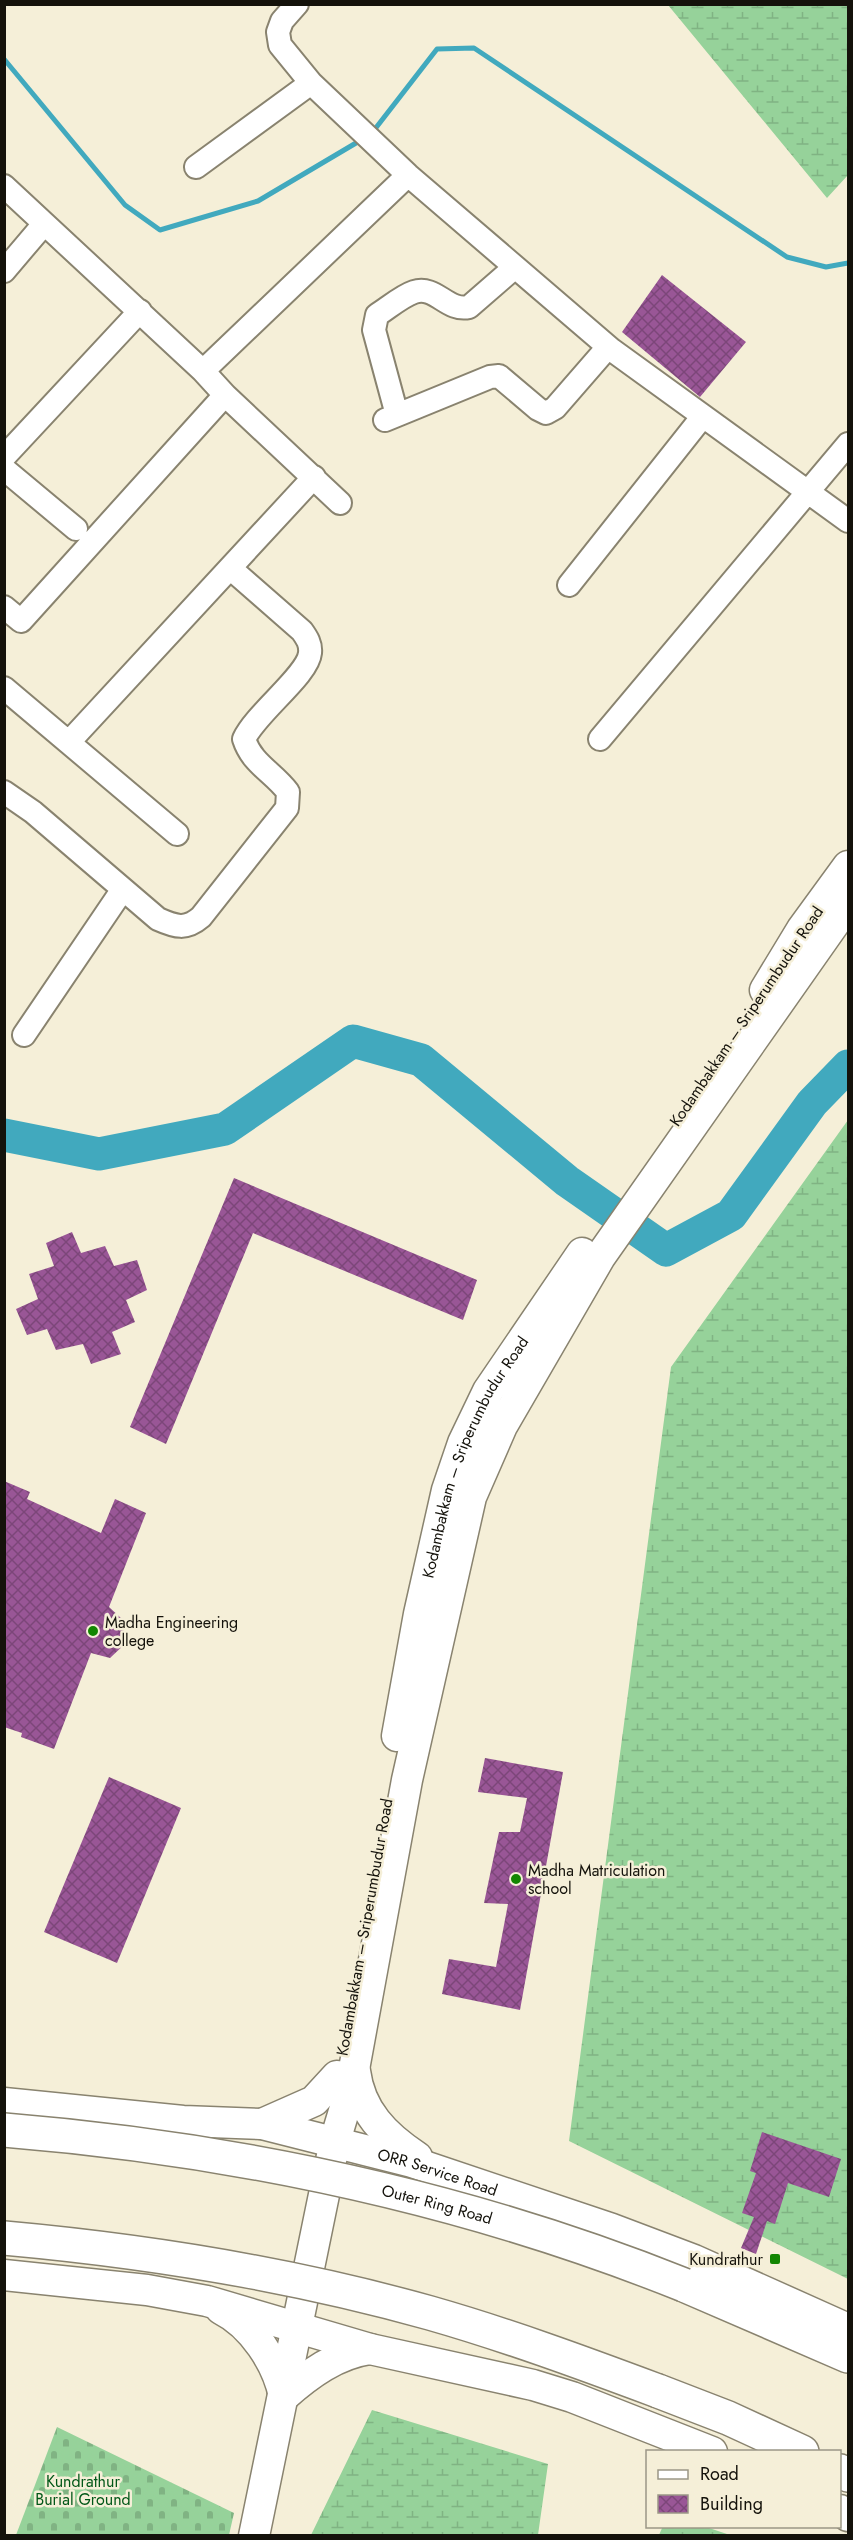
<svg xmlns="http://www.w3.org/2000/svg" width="853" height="2540" font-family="Jost,sans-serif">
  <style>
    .wetland { fill: url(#wetland-marsh) }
    .cemetery { fill: url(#cemetery-stones) }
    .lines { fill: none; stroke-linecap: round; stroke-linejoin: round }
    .stream { stroke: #41a9be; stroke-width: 5 }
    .river { stroke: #41a9be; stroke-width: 33 }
    .building { fill: url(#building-cross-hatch) }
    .minor-casing { stroke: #89836f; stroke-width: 26 }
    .major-casing { stroke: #89836f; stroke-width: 33 }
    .highway-casing { stroke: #89836f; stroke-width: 36 }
    .minor { stroke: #fff; stroke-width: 22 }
    .major { stroke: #fff; stroke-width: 30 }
    .highway { stroke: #fff; stroke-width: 33 }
    .highway-bridge-casing { stroke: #89836f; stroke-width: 36; stroke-linecap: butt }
    .highway-bridge { stroke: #fff; stroke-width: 33 }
    .poi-dot { fill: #128601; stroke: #f5efd8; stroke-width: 2 }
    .labels { text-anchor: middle; stroke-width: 5; stroke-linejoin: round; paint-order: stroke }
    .street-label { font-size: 16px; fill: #14120b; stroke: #f5efd8 }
    .poi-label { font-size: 16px; fill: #14120b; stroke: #f5efd8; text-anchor: start }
    .park-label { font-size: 16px; fill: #005717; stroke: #f5efd8 }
  </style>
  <defs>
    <pattern id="wetland-marsh" width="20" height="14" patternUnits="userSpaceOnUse" patternTransform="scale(1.5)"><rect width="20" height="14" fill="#96d29a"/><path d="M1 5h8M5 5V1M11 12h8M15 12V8" fill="none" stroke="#80b383"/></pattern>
    <pattern id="cemetery-stones" width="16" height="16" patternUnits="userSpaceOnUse" patternTransform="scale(1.5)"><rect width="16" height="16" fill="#96d29a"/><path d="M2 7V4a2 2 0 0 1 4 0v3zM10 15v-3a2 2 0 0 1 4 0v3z" fill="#80b383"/></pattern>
    <pattern id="building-cross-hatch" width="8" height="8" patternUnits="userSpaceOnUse" patternTransform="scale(1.5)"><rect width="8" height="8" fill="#995696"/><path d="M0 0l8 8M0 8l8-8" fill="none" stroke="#7c4679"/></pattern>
  </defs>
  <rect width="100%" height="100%" fill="#f5efd8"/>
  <path class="wetland" d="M 668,5 L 848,5 L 848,175 L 827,198 Z
    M 848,1120 L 848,2279 L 569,2141 L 671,1367 Z
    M 372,2410 L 548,2464 L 538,2535 L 311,2535 Z
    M 663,2526 L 706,2527 L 730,2535 L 659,2535 Z"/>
  <path class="cemetery" d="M 57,2427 L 234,2513 L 229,2535 L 16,2535 Z"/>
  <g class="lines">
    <path class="stream" d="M 4,59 L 125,205 L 160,230 L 258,201 L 356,143
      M 375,129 L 437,49 L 474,48 L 787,257 L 826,267 L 848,263"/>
    <path class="river" d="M 4,1135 L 99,1154 L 225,1129 L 353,1041 L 421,1060 L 567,1181 L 666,1250 L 731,1215 L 812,1103 L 848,1066"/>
  </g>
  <path class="building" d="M 662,275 L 746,342 L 700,397 L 622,332 Z
    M 234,1178 L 477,1280 L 463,1320 L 253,1233 L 166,1444 L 130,1427 Z
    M 72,1232 L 81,1253 L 105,1246 L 114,1266 L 137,1260 L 147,1290 L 126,1300 L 135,1322 L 112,1332 L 121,1354 L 91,1364 L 83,1344 L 56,1350 L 47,1329 L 27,1335 L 16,1309 L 38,1299 L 29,1274 L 54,1266 L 46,1243 Z
    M 4,1481 L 30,1492 L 27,1499 L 101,1533 L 115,1499 L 146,1513 L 109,1607 L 122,1619 L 126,1643 L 110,1658 L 91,1653 L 54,1749 L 21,1737 L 22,1733 L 4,1727 Z
    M 485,1758 L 563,1772 L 520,2010 L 442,1994 L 449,1959 L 496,1967 L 508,1904 L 484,1903 L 499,1832 L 520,1832 L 527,1798 L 478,1792 Z
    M 109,1777 L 181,1808 L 117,1963 L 44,1932 Z
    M 762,2132 L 841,2159 L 829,2197 L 788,2183 L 775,2224 L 767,2221 L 756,2254 L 741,2248 L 754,2217 L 742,2213 L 756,2173 L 750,2171 Z"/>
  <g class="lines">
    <defs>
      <path id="minor" d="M 297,4 L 282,21 L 278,32 L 280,45 L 311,83 L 408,175 L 612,350 L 848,521
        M 196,167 L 311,83
        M 4,186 L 203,371 L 225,395 L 340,503
        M 4,271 L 44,224
        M 203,371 L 408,175
        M 397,415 L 374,330 L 377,315 C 388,308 402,296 414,292 C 436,285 447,312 469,307 L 515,267
        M 385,420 L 490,377 L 499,376 L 538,409 L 546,413 L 555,408 L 608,347
        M 4,457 L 140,311
        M 4,469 L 76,529
        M 569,585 L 703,416
        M 4,607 L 21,621 L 225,395
        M 4,688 L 177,834
        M 600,739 L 848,444
        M 69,742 L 314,477
        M 4,792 L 33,812 L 158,919 C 176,927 186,930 201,917 L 287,808 L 288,792 C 273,772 252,764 244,739 C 256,713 308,675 310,653 C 311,644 307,638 302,631 L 230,568
        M 24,1035 L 123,889"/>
      <g id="major">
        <path d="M 765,990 L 802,929 L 848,866"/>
        <path id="s1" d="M 397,1736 L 419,1614 L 447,1490 L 463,1443 L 488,1391 L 582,1253"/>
        <path d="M 355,2071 C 360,2111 385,2136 417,2157"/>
        <path id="s2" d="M 4,2103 L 183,2121 L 262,2124 L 412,2162 L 612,2229 L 694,2260 L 848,2329"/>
        <path d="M 262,2124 L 314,2101 L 337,2076"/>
        <path d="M 4,2275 L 147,2290 L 207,2301 L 370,2349 L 533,2385 L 572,2397 L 712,2452"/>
        <path d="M 221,2309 C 253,2325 277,2363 284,2396"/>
        <path d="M 284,2396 C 309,2374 336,2354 370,2349"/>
        <path d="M 840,2510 L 848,2516"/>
        <path d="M 254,2536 L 335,2141 L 350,2091 L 407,1780 L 471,1497 L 502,1426 L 600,1257 L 848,904"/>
      </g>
      <path id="highway" d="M 684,2285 L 848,2356
        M 658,2391 L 728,2418 L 802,2452
        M 840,2471 L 848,2475"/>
    </defs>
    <use href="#minor" class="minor-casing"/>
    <use href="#major" class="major-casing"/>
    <use href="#highway" class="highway-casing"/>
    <use href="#minor" class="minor"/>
    <use href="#major" class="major"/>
    <use href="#highway" class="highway"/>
    <defs>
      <g id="highway-bridge">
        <path id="s3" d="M 4,2130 C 237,2149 467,2198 684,2285"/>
        <path d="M 4,2238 C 148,2251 291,2274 430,2313 C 507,2335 583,2363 658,2391"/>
      </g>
    </defs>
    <use href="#highway-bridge" class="highway-bridge-casing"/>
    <use href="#highway-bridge" class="highway-bridge"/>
  </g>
  <g class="poi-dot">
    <circle cx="93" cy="1631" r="6"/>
    <circle cx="516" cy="1879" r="6"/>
    <rect x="769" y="2253" width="12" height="12" rx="3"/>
  </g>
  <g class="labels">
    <g class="street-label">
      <text transform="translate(746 1016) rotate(-56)" y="6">Kodambakkam – Sriperumbudur Road</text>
      <text dy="6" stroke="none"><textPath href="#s1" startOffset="292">Kodambakkam – Sriperumbudur Road</textPath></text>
      <text transform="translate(364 1927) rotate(-80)" y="6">Kodambakkam – Sriperumbudur Road</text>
      <text dy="6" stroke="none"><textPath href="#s2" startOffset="441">ORR Service Road</textPath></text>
      <text dy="6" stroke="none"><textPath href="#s3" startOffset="440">Outer Ring Road</textPath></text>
    </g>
    <g class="poi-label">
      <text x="105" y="1628">Madha Engineering<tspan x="105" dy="18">college</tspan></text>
      <text x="528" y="1876">Madha Matriculation<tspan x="528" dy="18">school</tspan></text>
      <text x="763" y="2265" text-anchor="end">Kundrathur</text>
    </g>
    <g class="park-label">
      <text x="83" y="2487">Kundrathur<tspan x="83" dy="18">Burial Ground</tspan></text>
    </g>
  </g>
  <rect width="853" height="2540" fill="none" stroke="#14120b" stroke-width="12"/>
  <rect x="646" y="2450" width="195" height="78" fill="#f5efd8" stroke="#9b9786" stroke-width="1.5"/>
  <rect x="658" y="2470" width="30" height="9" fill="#ffffff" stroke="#9b9786" stroke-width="1.5"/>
  <text x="700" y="2480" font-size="18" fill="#14120b">Road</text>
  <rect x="658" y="2495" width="30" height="18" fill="url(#building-cross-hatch)" stroke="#9b9786" stroke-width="1.5"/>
  <text x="700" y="2510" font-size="18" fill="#14120b">Building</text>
</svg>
